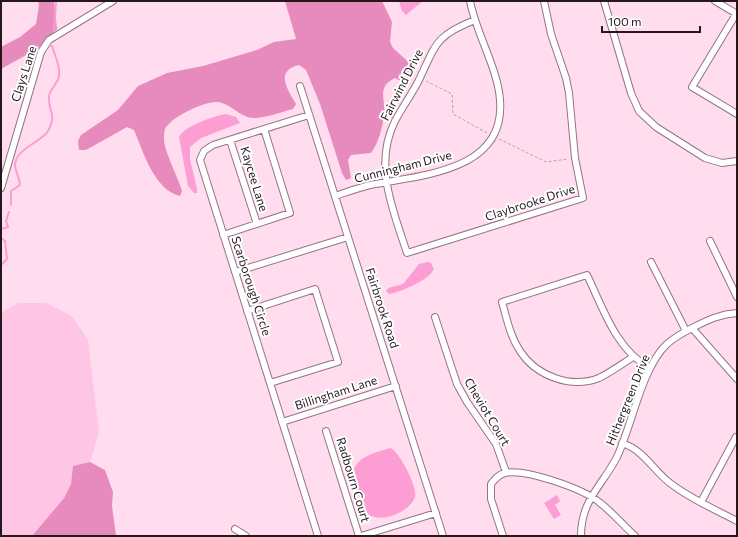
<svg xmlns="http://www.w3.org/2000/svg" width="738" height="537" font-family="Commissioner,sans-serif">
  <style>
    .green { fill: #fec6e4 }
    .forest { fill: #e78bbf }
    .water { fill: #fc9dd3 }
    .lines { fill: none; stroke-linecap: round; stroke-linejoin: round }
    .stream { stroke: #fc9dd3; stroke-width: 2 }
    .minor-casing { stroke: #937484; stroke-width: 8 }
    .path { stroke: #ba9fac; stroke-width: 1; stroke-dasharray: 3 2; stroke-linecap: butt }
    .minor { stroke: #fff; stroke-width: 6 }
    .labels { text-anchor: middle; stroke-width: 4; stroke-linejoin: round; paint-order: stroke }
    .street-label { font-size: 12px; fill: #24181e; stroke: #fff }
  </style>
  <rect width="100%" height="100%" fill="#fde"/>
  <path class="green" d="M 18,303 L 46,303 L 72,316 L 88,340 L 99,433 L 90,462 L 73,466 L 71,484 L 64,498 L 32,536 L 1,536 L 1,313 Z"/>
  <path class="forest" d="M 38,1 L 54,1 L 57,29 L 37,49 L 1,69 L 1,47 L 20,37 L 36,24 L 39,5 Z
    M 285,1 L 382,1 L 392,22 L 390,42 L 393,48 L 414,67 L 408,82 L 405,83 L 395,78 C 376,87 386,99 384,114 C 383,127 378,144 371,153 L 351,155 L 348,160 L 351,178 L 346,180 L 342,173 L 320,104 L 306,70 L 299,65 C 274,71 288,90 296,104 L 293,109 C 281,112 266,118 254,118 C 241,118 231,104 218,102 C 205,101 176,115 168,125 C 164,128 164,134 164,139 C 164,151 178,177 182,191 L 180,196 C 154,190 143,151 134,130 L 127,127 L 86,150 L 79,150 L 78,141 L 81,135 L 118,110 L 138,86 L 167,73 L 203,66 L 257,50 L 274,42 L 296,39 Z
    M 90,462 L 105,470 L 113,492 L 112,506 L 116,536 L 32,536 L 64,498 L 71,484 L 73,466 Z"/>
  <path class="water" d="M 399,1 L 423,1 L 406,15 L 402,11 Z
    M 226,114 L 236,117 L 240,123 L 201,138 L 190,147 L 190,159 L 197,189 L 197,193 L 194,193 L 188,186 L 179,137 C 184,126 214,116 226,114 Z
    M 428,262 L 431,263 L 434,269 C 429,280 401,292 389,294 L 386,291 L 388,288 L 403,284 L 419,264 Z
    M 390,448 C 399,450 418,488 415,497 C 410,512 381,524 368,514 C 363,509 360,498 357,492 C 345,461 364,456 390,448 Z
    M 557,495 L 560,501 L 555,505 L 561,515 L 554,519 L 544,503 Z"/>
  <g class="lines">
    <path class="stream" d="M 54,32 L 56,1
      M 11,205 L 11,191 L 20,185 C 20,178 15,172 15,165 C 15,149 43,141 48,131 C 57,114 49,114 49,99 C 48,92 53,89 56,83 C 64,72 55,57 52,46
      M 1,229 L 8,227 L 6,221 L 9,212
      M 1,238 L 5,241 L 7,259 L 1,265"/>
    <defs>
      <path id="minor" d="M 604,1 L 631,93 L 639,111 L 656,127 L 705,158 L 722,163 L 737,161
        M 715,1 L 737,14
        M 736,14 L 692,87 L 737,114
        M 475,20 C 434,36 436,45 418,82 C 411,95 402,108 395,121 C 373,165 393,210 407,253 L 583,198 L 575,158 L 569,93 L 566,78 L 551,34 L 544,1
        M 300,86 L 443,536
        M 309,115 L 213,145 L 204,151 L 200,160 L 318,536
        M 230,140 L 257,224
        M 1,188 L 41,52 L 49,40 L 113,1
        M 335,196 C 347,192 358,188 370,185 C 420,175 506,172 500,100 C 498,69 476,33 470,1
        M 223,235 L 290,213 L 264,129
        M 710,241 L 737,297
        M 651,262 L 686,331
        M 235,272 L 348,237
        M 247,311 L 315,289 L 338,362 L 270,383
        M 435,317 L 457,384 L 467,402 L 496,444 L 506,472
        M 692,328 L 737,379
        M 633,357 C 622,364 611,372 599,378 C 571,389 536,376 520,351 C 510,336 507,319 502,302 L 587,275 C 603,308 616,350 650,368
        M 282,422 L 396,386
        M 326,431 L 359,536
        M 622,443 C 646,451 654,473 674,486 C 693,500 716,510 737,521
        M 701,502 L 736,437
        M 235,529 L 246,536
        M 361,536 L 436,513
        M 503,536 L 491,499 L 491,484 C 495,479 499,474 505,473 C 525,468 583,489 599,502 C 612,512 623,525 635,536
        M 581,536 C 581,500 602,486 617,457 C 632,425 642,368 666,345 C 674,337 684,332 694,327 C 708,320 720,314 737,313"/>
    </defs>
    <use href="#minor" class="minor-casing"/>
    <path class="path" d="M 426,81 L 452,94 L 453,114 L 487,133
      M 499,139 L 546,162 L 568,159"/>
    <use href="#minor" class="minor"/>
  </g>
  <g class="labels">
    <g class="street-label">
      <text transform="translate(24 74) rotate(-72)" y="4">Clays Lane</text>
      <text transform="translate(402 85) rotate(-63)" y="4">Fairwind Drive</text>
      <text transform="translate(403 167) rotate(-14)" y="4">Cunningham Drive</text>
      <text transform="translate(254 179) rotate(73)" y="4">Kaycee Lane</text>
      <text transform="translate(530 203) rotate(-18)" y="4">Claybrooke Drive</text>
      <text transform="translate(251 286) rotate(72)" y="4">Scarborough Circle</text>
      <text transform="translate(382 308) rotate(72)" y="4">Fairbrook Road</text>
      <text transform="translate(336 393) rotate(-18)" y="4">Billingham Lane</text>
      <text transform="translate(628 400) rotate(-68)" y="4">Hithergreen Drive</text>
      <text transform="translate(487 412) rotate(59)" y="4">Cheviot Court</text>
      <text transform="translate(353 480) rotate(73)" y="4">Radbourn Court</text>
    </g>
  </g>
  <rect width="738" height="537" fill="none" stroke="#24181e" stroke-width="4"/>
  <path d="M602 26v6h98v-6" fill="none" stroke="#24181e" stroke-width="2"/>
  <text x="608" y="26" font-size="12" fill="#24181e" stroke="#ffffff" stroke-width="3" paint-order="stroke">100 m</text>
</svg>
